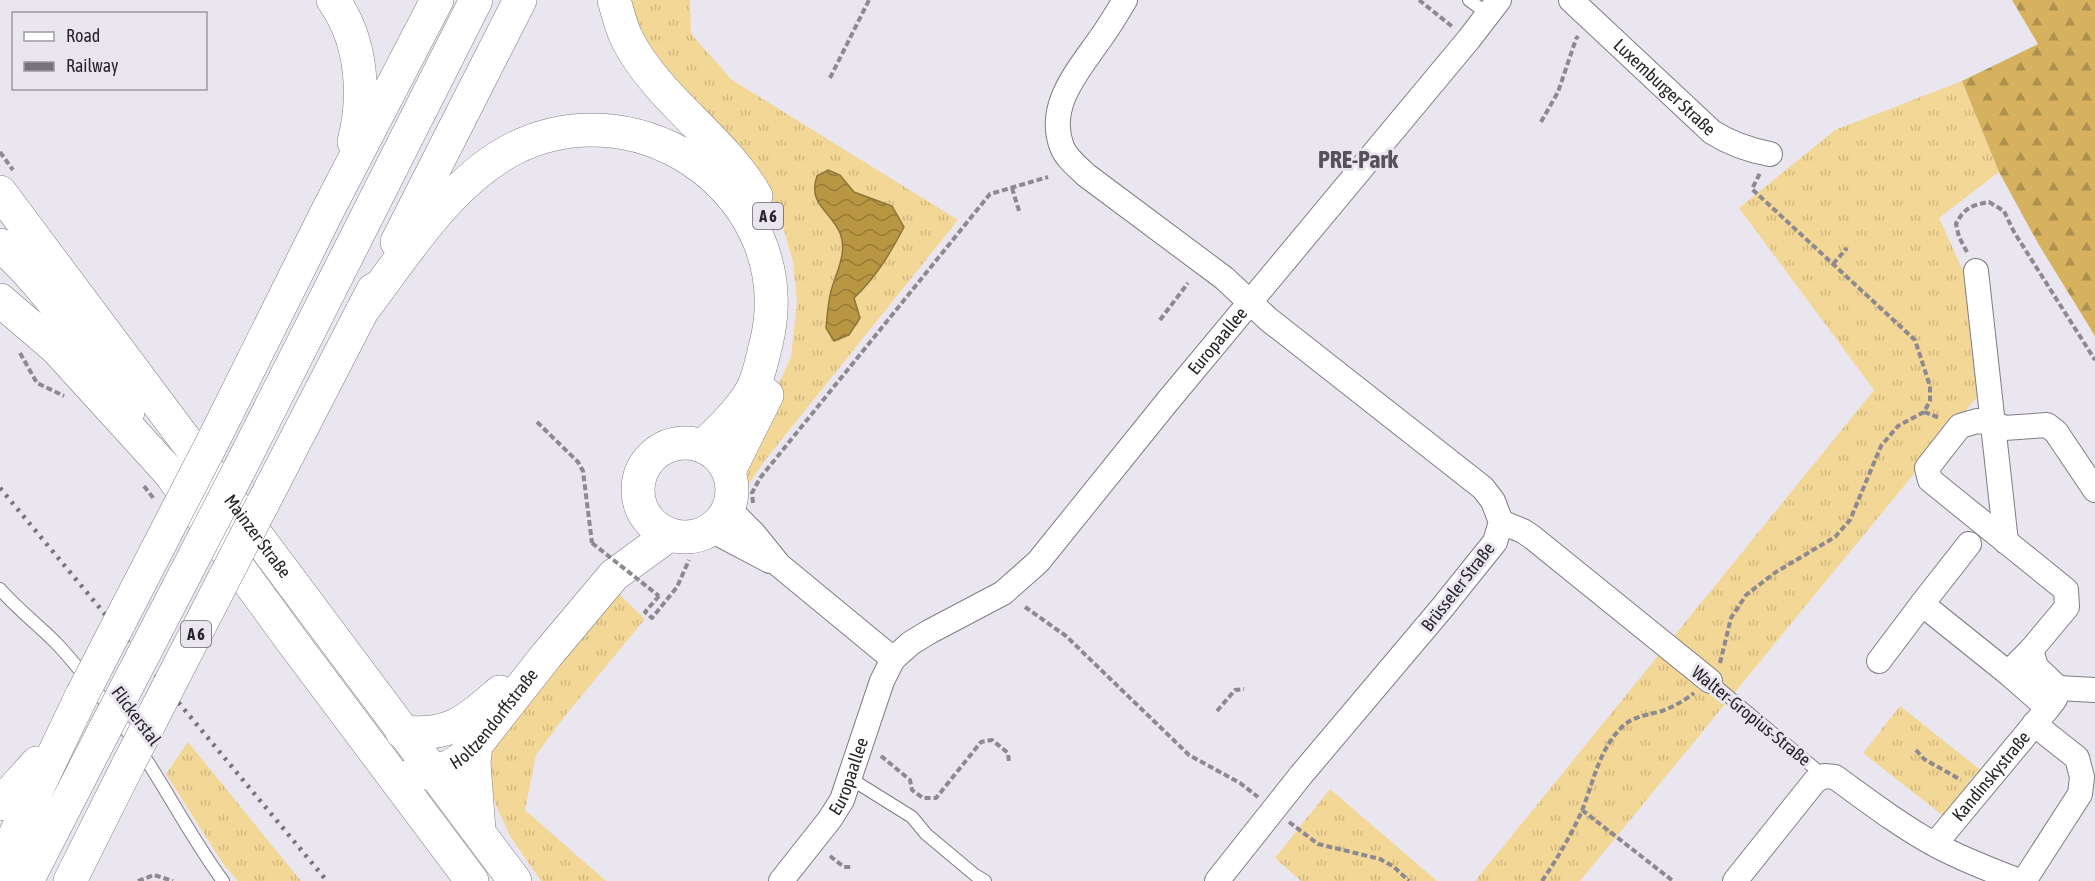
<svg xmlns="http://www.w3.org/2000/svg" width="2095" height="881" font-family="'Asap Condensed',sans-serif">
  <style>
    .grass { fill: url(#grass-tufts) }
    .forest { fill: url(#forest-firs) }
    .water { fill: url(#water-waves); stroke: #8d753a; stroke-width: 1.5 }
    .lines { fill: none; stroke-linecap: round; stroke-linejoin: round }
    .service-casing { stroke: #807c86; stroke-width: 14 }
    .minor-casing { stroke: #807c86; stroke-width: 26 }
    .secondary-casing { stroke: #807c86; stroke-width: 34 }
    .motorway-casing { stroke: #807c86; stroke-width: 34 }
    .path { stroke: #8c8990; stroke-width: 4; stroke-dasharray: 6 3; stroke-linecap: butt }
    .service { stroke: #fff; stroke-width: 12 }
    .minor { stroke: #fff; stroke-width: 24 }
    .secondary { stroke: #fff; stroke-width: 33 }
    .motorway { stroke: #fff; stroke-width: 33 }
    .rail { stroke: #76737a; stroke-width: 4.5; stroke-dasharray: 3 6; stroke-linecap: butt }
    .motorway-bridge-casing { stroke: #807c86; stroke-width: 34; stroke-linecap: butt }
    .path-bridge { stroke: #8c8990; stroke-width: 4; stroke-dasharray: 6 3; stroke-linecap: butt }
    .motorway-bridge { stroke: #fff; stroke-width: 33 }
    .labels { text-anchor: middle; stroke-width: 6; stroke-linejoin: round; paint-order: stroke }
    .shield { fill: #eae6f0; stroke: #625f65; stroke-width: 1.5 }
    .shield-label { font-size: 16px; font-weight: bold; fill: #272529 }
    .street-label { font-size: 18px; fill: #272529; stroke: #eae6f0 }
    .district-label { font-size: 24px; font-weight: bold; fill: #55525b; stroke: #eae6f0 }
  </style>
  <defs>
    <pattern id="grass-tufts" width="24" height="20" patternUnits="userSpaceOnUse" patternTransform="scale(1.5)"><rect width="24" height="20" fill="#f3d796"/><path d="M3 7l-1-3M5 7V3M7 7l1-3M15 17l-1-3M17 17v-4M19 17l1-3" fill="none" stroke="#d0b881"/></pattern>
    <pattern id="forest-firs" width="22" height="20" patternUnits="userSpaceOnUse" patternTransform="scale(1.5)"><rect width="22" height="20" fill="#d6b25f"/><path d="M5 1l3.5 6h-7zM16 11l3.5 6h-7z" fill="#ae914e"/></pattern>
    <pattern id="water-waves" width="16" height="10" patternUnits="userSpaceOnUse" patternTransform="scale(1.5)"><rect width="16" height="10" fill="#b99742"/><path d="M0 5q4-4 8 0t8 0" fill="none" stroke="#967b37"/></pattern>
  </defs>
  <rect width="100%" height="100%" fill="#eae6f0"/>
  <path class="grass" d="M 626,0 L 690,0 L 691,34 L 732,80 L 958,220 L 766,459 L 748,485 L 747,467 L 750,446 L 791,357 L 797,302 L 793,263 L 779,211 L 749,164 L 664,71 L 644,42 Z
    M 1962,81 L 1999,172 L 1939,218 L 1965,275 L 1977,397 L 1580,881 L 1475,881 L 1874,390 L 1739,208 L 1835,130 Z
    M 617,592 L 645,619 L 565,716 L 536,755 L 525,810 L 606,881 L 541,881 L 510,836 L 495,803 L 487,763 L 492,750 Z
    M 1900,706 L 1983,772 L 1978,779 L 1971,778 L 1966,788 L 1946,818 L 1863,753 Z
    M 188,742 L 301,881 L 238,881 L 224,865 L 166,774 Z
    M 1330,789 L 1437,881 L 1301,881 L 1275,858 Z"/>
  <path class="forest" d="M 2012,0 L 2095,0 L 2095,336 L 2039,245 L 1999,172 L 1962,81 L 2038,44 Z"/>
  <path class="water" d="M 828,170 L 840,175 L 854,192 L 892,206 L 904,227 C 890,254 876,277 854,298 L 860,318 L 849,335 L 834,341 L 826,328 C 827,316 828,303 831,291 C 836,273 848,252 840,233 C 831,211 807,204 817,176 Z"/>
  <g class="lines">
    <defs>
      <path id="service" d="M 1469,0 L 1488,14
        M 0,589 C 18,610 40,626 59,646 C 80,669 100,695 119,720 C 158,771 185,830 223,881
        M 1710,681 L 1824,776
        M 851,779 L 912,817 L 926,834 L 975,875 L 985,881"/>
      <g id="minor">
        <path d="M 1125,0 C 1117,13 1109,27 1100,39 C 1078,71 1046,106 1062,147 C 1066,158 1078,167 1086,175 L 1224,278 L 1268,319 L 1483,488 L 1493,501 L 1501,522 L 1495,542 L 1442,608 L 1301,775 L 1217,881"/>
        <path id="s1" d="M 1571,0 L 1712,132 C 1731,144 1748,150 1770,154"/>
        <path d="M 1976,271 L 2006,542"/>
        <path d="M 729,509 L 754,534 L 779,565 L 893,659"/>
        <path d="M 1501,522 L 1523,531 L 1532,537 L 1710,681"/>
        <path d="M 711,530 L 770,561"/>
        <path d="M 1969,544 L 1922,604 L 2008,673"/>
        <path d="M 2031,650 L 2067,607 L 2066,590 L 1930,480 L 1927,468 L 1960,426 L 1977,421 L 1994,423 L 2004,428 L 2047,425 L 2056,432 L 2095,490"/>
        <path d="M 1879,661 L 1922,604"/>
        <path d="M 2058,688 L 2095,690"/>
        <path id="s2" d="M 1935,844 L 2048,708 L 2055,699 L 2058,688 L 2036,667 L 2031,650 L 2008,673 L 2048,708"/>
        <path id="s3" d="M 781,881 L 830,819 L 842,800 L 882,681 L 893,659 L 911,643 L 929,632 L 1003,593 L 1038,562 L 1167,402 L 1469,39 L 1499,0"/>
        <path d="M 1735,881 L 1815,781 L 1824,776 L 1835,777 C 1867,800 1899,825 1934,844 C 1961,859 1991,870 2019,881"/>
        <path d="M 2024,881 L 2080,794 L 2082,777 L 2077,758 L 2034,724"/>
      </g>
      <g id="secondary">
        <path id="s4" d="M 0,192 L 515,881"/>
        <path d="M 0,245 C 53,291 90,355 128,412"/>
        <circle cx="685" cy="490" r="47"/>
        <path d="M 169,472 L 289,637 L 472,881"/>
        <path d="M 402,732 C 450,737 466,721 500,692"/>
        <path d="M 476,745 L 474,762 L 479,831"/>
        <path id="s5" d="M 414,774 L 433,772 L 450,766 L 460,760 L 476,745 L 546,656 L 614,575 L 669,535"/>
      </g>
      <path id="motorway" d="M 333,0 C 362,40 366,95 354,142
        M 614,0 C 618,13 621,27 627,39 C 658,100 722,137 756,196
        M 397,242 L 520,0
        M 0,300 L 56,348 L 168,471
        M 362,311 C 405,255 449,182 513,149 C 643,83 802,199 766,344 C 762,359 759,378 751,392 C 738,413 721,429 703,446
        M 214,439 L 329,208 L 437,0
        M 729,471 L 767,395
        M 238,472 L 476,0
        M 262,505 L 373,290
        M 0,804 L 37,763
        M 0,871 L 14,837 L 82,695
        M 27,881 L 105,729
        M 70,881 L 129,763"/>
    </defs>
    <use href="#service" class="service-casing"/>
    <use href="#minor" class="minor-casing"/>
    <use href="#secondary" class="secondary-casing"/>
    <use href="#motorway" class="motorway-casing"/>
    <path class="path" d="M 1419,0 L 1454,28
      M 830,78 L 869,0
      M 1541,122 L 1558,92 L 1576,39 L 1578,36
      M 0,152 L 13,170
      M 1012,188 L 1020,214
      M 1967,252 L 1959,237 L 1956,224 C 1964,208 1972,205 1989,202 L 2004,211 L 2014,232 L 2095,360
      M 1833,264 L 1847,248
      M 1160,320 L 1188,283
      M 20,353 L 37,383 L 64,396
      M 1924,412 L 1940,418
      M 537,422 L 578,462 L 583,471 L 592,543
      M 144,486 L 154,499
      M 753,503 L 752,493 L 760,478 L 990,194 L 1048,177
      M 659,596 L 645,612 L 652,618 L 677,587 L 689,560
      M 1025,607 L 1066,636 L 1189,755 L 1240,783 L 1258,797
      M 1720,663 L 1731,618 L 1746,595 L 1776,572 L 1835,537 L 1850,520 L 1881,446 L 1898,426 L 1924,412 L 1930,401 L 1930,386 L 1915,340 L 1752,189 L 1760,173
      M 1217,711 L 1235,690 L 1244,689
      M 1916,750 L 1924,759 L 1961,780
      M 881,756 L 910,780 L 912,790 L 923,798 L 936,798 L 981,742 L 992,740 L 1008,753 L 1009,762
      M 1582,810 L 1673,881
      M 1289,822 L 1318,844 L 1380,859 L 1394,867 L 1409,881
      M 830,856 L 844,867 L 851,867
      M 138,881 L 154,875 L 173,881
      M 1542,881 C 1557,859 1570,837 1581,813 C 1594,782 1598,750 1623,726 C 1634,716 1648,715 1662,711 C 1673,707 1684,701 1694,693"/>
    <use href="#service" class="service"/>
    <use href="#minor" class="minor"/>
    <use href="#secondary" class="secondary"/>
    <use href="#motorway" class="motorway"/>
    <path class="rail" d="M 0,488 L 327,881"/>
    <defs>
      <path id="motorway-bridge" d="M 82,695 L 214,439
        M 105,729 L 238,472
        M 129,763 L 262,505"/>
    </defs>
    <use href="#motorway-bridge" class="motorway-bridge-casing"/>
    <path class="path-bridge" d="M 592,543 L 659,596"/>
    <use href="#motorway-bridge" class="motorway-bridge"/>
  </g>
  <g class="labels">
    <g class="shield">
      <rect x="753" y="203" width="30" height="26" rx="4.5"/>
      <rect x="181" y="621" width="30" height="26" rx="4.5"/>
    </g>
    <g class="shield-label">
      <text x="768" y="222">A 6</text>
      <text x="196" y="640">A 6</text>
    </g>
    <g class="street-label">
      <text dy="6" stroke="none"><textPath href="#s1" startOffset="128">Luxemburger Straße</textPath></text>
      <text dy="6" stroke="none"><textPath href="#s3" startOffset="712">Europaallee</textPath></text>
      <text dy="6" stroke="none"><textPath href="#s4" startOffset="430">Mainzer Straße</textPath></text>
      <text transform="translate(1458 587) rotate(-52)" y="6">Brüsseler Straße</text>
      <text transform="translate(136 716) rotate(53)" y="6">Flickerstal</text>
      <text dy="6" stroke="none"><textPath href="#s5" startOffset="102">Holtzendorffstraße</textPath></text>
      <text transform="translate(1751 716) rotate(39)" y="6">Walter-Gropius-Straße</text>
      <text dy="6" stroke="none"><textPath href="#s3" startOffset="126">Europaallee</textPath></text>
      <text dy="6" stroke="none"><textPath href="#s2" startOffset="88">Kandinskystraße</textPath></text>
    </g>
    <g class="district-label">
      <text x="1358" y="168">PRE-Park</text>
    </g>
  </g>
  <rect x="12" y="12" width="195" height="78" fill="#eae6f0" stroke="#9c99a0" stroke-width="1.5"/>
  <rect x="24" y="32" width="30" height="9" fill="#ffffff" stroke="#9c99a0" stroke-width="1.5"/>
  <text x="66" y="42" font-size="18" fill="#272529">Road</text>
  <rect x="24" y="62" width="30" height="9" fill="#76737a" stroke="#9c99a0" stroke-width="1.5"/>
  <text x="66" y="72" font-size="18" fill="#272529">Railway</text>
</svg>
